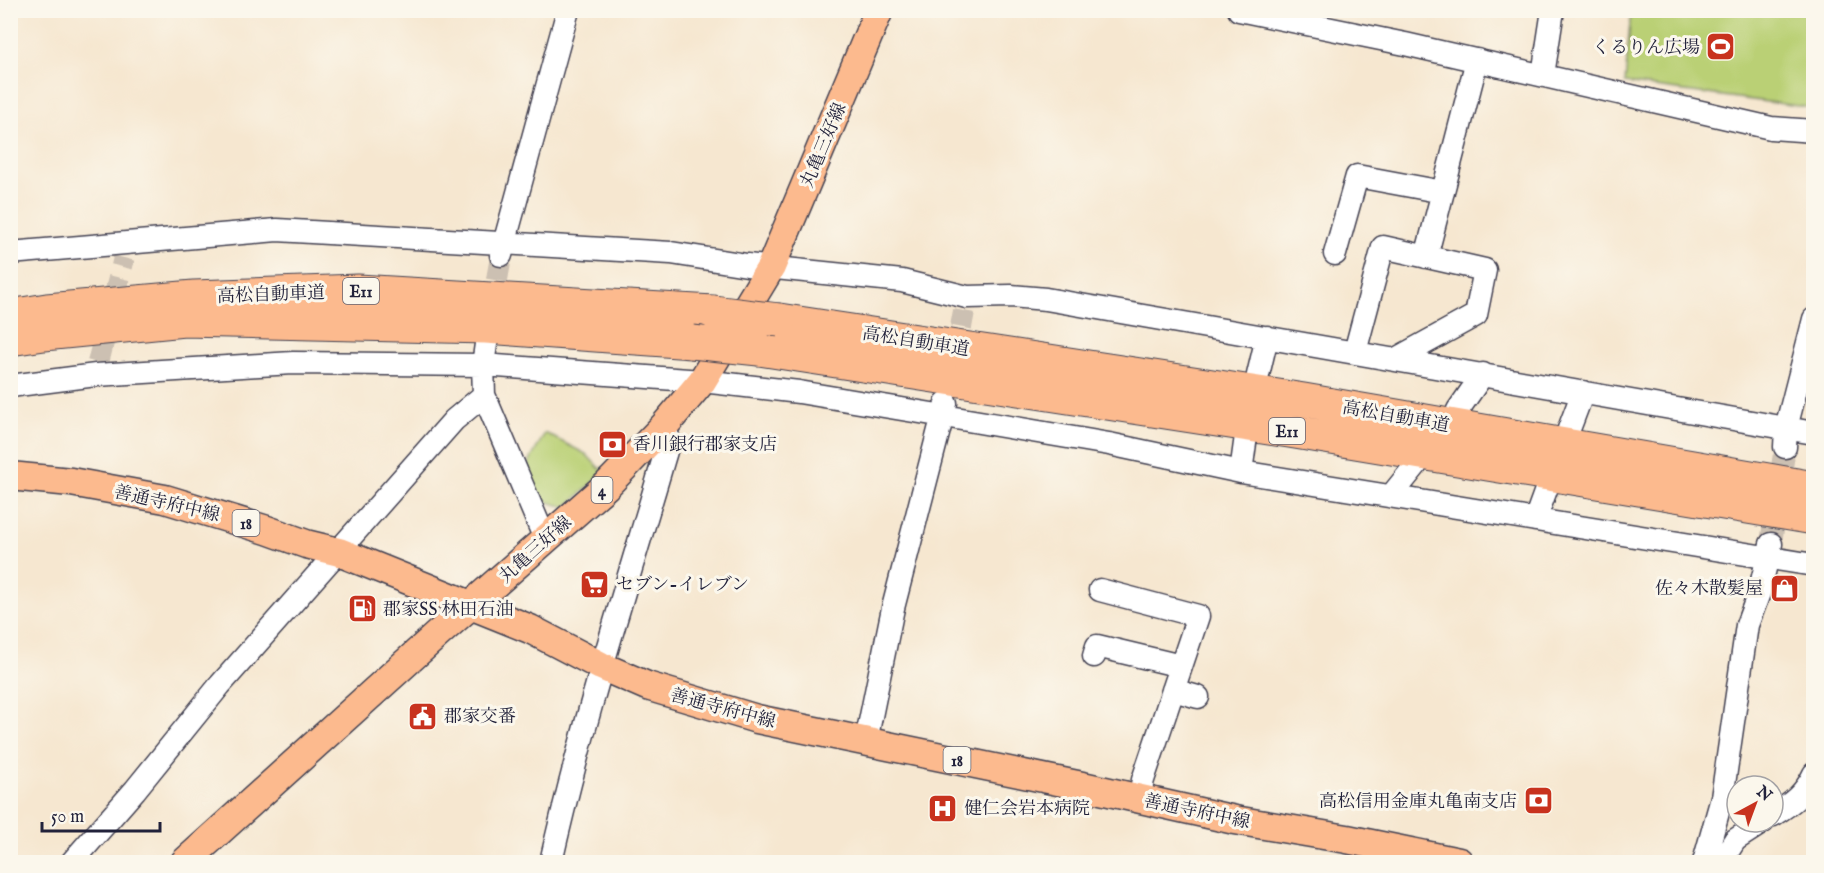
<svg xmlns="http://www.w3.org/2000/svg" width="1824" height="873" font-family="'IM FELL English','Noto Serif JP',serif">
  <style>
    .green { fill: #bad075; stroke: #6e7958; stroke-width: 1.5 }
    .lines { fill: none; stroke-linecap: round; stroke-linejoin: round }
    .minor-tunnel { stroke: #ccc0b2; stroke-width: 22; stroke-dasharray: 22 11; stroke-linecap: butt }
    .minor-casing { stroke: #424051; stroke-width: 25 }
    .major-casing { stroke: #424051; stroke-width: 31 }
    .highway-casing { stroke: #424051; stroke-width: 35 }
    .minor { stroke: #fff; stroke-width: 22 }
    .major { stroke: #fcba8e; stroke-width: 28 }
    .highway { stroke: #fcba8e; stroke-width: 33 }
    .highway-bridge-casing { stroke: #424051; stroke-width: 35; stroke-linecap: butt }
    .highway-bridge { stroke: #fcba8e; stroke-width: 33 }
    .labels { text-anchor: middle; stroke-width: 6; stroke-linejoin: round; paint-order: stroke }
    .shield { fill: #fbf7ec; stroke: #636270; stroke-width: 1.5 }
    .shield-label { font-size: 16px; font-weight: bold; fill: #22223b }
    .poi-label { font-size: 18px; fill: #22223b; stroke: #fbf7ec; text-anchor: start }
    .street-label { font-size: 18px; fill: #22223b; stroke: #fbf7ec }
  </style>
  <rect width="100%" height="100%" fill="#fbf7ec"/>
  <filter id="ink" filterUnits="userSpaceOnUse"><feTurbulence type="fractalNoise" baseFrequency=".0167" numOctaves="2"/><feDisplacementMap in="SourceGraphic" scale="12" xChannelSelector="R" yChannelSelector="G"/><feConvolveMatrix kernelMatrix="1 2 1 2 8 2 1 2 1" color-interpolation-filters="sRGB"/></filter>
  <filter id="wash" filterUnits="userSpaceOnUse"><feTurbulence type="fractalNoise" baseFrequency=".008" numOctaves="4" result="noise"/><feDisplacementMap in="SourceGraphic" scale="24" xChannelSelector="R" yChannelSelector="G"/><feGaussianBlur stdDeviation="1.35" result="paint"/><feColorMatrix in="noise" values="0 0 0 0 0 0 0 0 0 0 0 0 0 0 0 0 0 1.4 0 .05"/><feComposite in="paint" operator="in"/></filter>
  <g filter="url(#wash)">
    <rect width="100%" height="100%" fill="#f6e7d0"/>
    <path class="green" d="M 1631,11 L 1813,11 L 1813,108 L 1625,83 Z
      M 545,433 L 586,454 L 600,469 L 603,467 L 606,471 L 566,507 L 536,499 L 525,470 Z"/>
  </g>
  <g filter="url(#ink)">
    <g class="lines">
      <path class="minor-tunnel" d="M 491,313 L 501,257
        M 955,360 L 964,311
        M 98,363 L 124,258
        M 1771,543 L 1785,447"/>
      <defs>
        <path id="minor" d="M 1239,10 L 1405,44 L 1771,128 L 1814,131
          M 1543,75 L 1553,10
          M 10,253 L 277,230 L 671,253 L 747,265 L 902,281 L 967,297 L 1011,296 L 1046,299 L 1814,433
          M 1335,254 L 1357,176 L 1443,192
          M 501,255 L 568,10
          M 1426,257 L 1477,60
          M 486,344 L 483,365 L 484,395 L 545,539
          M 1355,352 L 1383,247 L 1485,270 L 1476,315 L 1396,359
          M 1258,375 L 1267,337
          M 10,386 L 96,375 L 293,363 L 483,365 L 702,381 L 799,392 L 944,416 L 1109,444 L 1241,472 L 1814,565
          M 1458,410 L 1483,374
          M 1569,429 L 1583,392
          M 1785,447 L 1786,428 L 1814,319
          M 1241,472 L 1246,436
          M 1391,496 L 1416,465
          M 1535,520 L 1547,487
          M 1100,590 L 1198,616 L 1143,780 L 1139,799
          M 1094,656 L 1097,646 L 1181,666
          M 1173,690 L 1198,697
          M 866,741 L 893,608 L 946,403
          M 1773,815 C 1791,804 1805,794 1814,774
          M 72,862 L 135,790 L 220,685 L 454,420 L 484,395
          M 551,862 C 583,720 628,581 669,441 L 665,425
          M 1704,862 L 1722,798 L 1747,625 L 1759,593 L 1771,544
          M 1721,862 L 1735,840 L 1763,822"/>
        <path id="major" d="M 10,476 L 71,482 L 165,499 L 267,530 L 306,544 L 339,552 L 530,629 L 601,666 L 647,686 L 757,719 L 1087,787 L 1235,820 L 1347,839 L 1459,862
          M 185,862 L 439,633 L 606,486 L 665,425 L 702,381 L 771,267 L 879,10"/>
        <path id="highway" d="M 10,316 L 47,310 L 194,297 L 358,291 L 713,312
          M 779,320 L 1304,400 L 1814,488
          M 10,339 L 44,334 L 184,320 L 486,327 L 692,342
          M 759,349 L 1289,431 L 1814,518"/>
      </defs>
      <use href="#minor" class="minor-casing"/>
      <use href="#major" class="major-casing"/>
      <use href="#highway" class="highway-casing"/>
      <use href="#minor" class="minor"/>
      <use href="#major" class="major"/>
      <use href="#highway" class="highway"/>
      <defs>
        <path id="highway-bridge" d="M 713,312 L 779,320
          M 692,342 L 759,349"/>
      </defs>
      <use href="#highway-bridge" class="highway-bridge-casing"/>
      <use href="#highway-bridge" class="highway-bridge"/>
    </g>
  </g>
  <defs>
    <symbol id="stadium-square" viewBox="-11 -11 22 22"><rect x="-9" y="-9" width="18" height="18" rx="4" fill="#c8321e" stroke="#fbf7ec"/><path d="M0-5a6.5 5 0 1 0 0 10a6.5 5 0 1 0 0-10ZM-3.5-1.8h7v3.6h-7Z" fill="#fff"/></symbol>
    <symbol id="bank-square" viewBox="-11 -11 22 22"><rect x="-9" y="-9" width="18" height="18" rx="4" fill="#c8321e" stroke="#fbf7ec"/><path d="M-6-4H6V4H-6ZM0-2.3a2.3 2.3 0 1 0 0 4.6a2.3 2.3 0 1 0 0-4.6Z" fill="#fff"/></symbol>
    <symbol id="supermarket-square" viewBox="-11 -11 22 22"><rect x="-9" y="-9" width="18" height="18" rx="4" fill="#c8321e" stroke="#fbf7ec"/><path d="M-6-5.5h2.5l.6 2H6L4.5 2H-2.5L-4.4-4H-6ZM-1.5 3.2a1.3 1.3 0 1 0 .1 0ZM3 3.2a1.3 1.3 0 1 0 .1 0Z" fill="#fff"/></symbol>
    <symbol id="shop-square" viewBox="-11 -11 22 22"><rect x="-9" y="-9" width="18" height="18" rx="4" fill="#c8321e" stroke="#fbf7ec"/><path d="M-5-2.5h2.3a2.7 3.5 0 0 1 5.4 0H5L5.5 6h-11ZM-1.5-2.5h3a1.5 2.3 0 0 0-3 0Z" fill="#fff"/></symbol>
    <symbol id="fuel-square" viewBox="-11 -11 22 22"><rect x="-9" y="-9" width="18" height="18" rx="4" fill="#c8321e" stroke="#fbf7ec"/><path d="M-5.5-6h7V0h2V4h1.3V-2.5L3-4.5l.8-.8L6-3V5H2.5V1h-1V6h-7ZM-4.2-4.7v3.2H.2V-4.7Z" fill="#fff"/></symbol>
    <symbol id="civic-square" viewBox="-11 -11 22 22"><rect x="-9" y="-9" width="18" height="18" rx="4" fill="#c8321e" stroke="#fbf7ec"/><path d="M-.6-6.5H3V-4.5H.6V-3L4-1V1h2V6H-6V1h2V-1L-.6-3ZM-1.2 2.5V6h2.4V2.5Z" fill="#fff"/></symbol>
    <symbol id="hospital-square" viewBox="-11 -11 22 22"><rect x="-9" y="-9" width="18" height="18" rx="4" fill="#c8321e" stroke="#fbf7ec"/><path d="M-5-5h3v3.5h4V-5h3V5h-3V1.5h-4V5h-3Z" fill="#fff"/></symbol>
  </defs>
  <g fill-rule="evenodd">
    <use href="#stadium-square" x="1704" y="30" width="33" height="33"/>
    <use href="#bank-square" x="596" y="428" width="33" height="33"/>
    <use href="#supermarket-square" x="578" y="568" width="33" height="33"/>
    <use href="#shop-square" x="1768" y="572" width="33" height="33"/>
    <use href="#fuel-square" x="346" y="592" width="33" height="33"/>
    <use href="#civic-square" x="406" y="700" width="33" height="33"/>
    <use href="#bank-square" x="1522" y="784" width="33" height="33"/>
    <use href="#hospital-square" x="926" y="792" width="33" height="33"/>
  </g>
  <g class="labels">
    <g class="shield">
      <rect x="343" y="278" width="36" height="26" rx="4.5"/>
      <rect x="1269" y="418" width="36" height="26" rx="4.5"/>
      <rect x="591.5" y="477" width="21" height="26" rx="4.5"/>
      <rect x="232.5" y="510" width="27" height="26" rx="4.5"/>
      <rect x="943.5" y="747" width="27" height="26" rx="4.5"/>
    </g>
    <g class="shield-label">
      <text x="361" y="297">E11</text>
      <text x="1287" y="437">E11</text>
      <text x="602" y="496">4</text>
      <text x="246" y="529">18</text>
      <text x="957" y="766">18</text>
    </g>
    <g class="poi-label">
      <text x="1700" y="53" text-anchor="end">くるりん広場</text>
      <text x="633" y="450">香川銀行郡家支店</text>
      <text x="616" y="590">セブン-イレブン</text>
      <text x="1763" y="594" text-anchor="end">佐々木散髪屋</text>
      <text x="383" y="615">郡家SS 林田石油</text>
      <text x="444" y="722">郡家交番</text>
      <text x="1517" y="807" text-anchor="end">高松信用金庫丸亀南支店</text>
      <text x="964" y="814">健仁会岩本病院</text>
    </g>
    <g class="street-label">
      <text transform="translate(823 145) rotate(-67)" y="6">丸亀三好線</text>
      <text transform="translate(271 294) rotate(-2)" y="6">高松自動車道</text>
      <text transform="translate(916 341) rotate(9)" y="6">高松自動車道</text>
      <text transform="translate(1396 416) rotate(10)" y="6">高松自動車道</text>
      <text transform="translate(167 503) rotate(13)" y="6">善通寺府中線</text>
      <text transform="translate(535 549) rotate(-42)" y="6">丸亀三好線</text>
      <text transform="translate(723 708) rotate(15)" y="6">善通寺府中線</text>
      <text transform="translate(1197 811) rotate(12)" y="6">善通寺府中線</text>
    </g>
  </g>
  <rect width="1824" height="873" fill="none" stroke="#fbf7ec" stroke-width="36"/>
  <g transform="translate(1755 804) rotate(41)"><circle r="28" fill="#fbf7ec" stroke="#a4a2a5" stroke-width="1.5"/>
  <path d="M0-4.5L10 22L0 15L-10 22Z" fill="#c8321e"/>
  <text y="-9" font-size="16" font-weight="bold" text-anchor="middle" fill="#22223b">N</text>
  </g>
  <path d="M42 822v9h118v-9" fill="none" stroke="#22223b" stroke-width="3"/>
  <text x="51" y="822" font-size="18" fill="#22223b" stroke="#fbf7ec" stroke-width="4.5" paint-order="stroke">50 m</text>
</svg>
